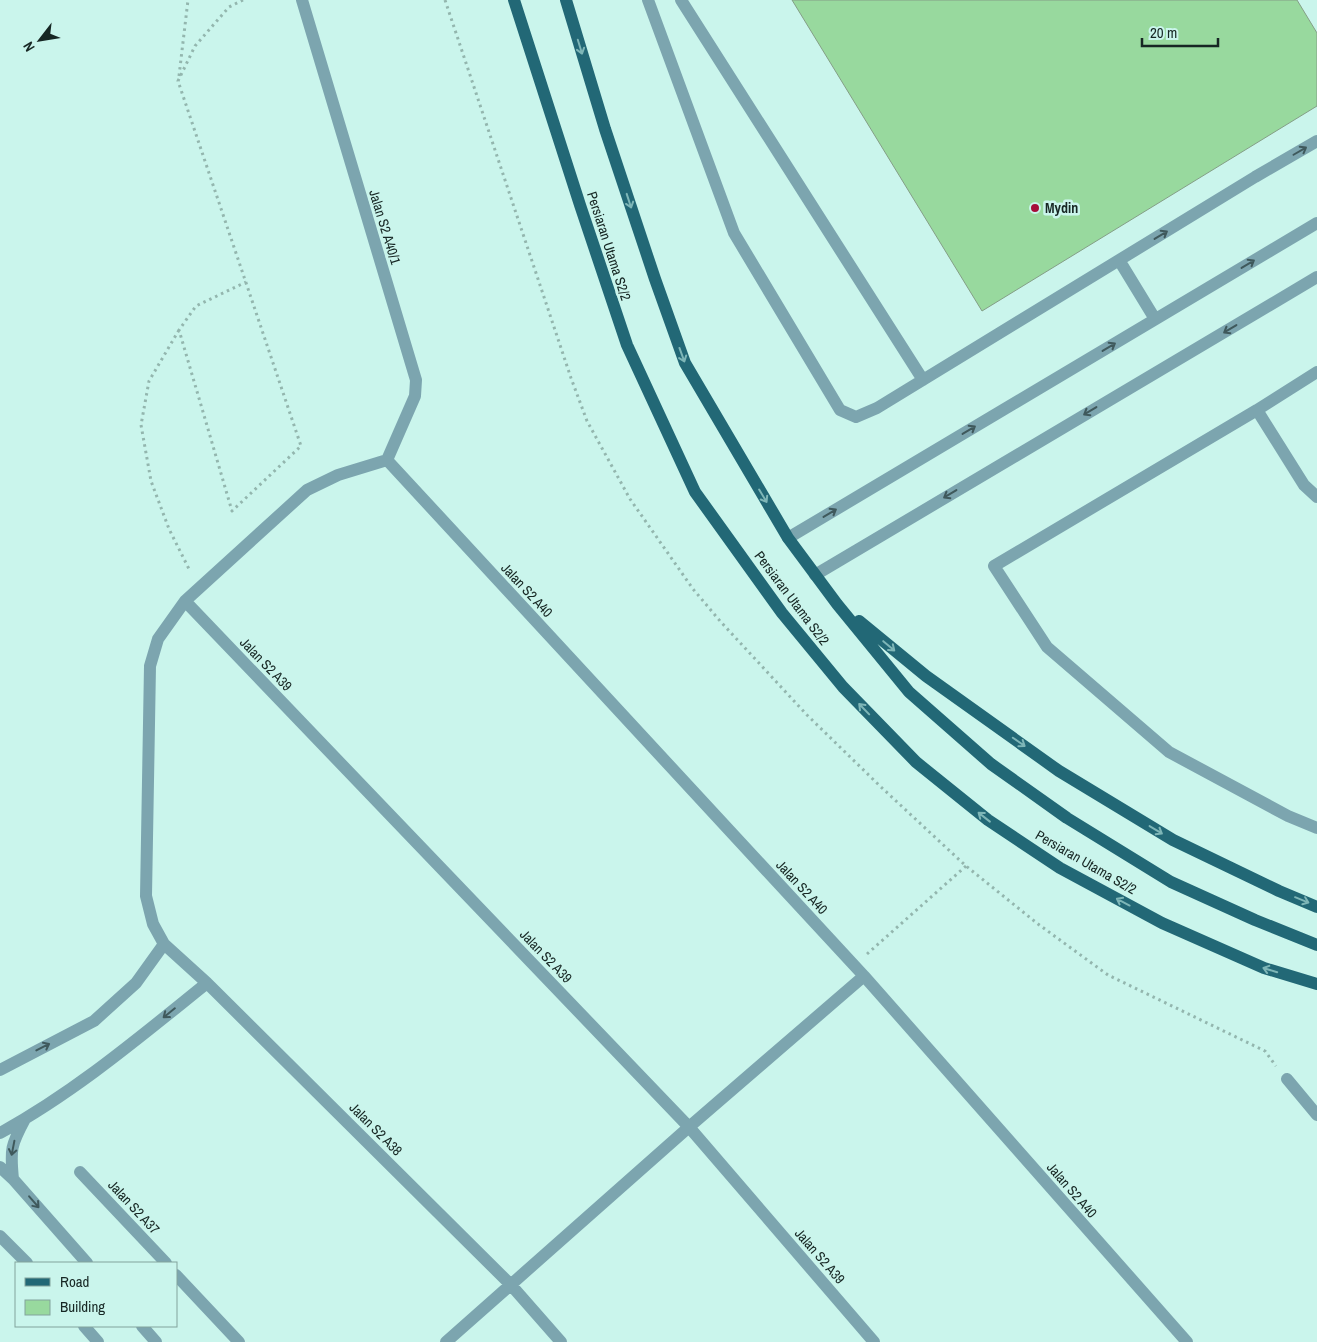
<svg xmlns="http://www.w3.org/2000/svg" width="1317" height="1342" font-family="'Archivo Narrow',sans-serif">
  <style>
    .building { fill: #98d99e; stroke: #849e86 }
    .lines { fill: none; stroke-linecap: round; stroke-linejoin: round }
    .path { stroke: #93b6ae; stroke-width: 3; stroke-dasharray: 2.5 4; stroke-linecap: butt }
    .minor { stroke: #7ca5af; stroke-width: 12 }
    .major { stroke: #226876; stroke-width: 12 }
    .oneway { stroke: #7eb6b7 }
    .oneway2 { stroke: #3f595c }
    .poi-dot { fill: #a60d39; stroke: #caf5ec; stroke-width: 2 }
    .labels { text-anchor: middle; stroke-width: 5; stroke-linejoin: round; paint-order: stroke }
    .poi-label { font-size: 14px; font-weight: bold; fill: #172724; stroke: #caf5ec; text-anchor: start }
    .street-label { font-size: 14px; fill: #172724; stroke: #caf5ec }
  </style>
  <rect width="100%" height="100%" fill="#caf5ec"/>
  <path class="building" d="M 792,0 L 1297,0 L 1317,33 L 1317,106 L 982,311 Z"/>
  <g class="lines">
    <path class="path" d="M 243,0 L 229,7 L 195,46 L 178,81 L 301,446 L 232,511 L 179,330 L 196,306 L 246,282
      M 445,0 L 571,378 L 587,421 L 630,499 L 693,589 L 720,621 L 807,715 L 881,787 L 966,866 L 1038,924 L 1108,975 L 1265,1051 L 1276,1066
      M 179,76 L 188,0
      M 179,330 L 149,381 L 141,425 L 151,481 L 169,529 L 190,571
      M 867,954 L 966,866"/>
    <path class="minor" d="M 302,0 L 416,380 L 415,396 L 387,460
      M 648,0 L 734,233 L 840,410 L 856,417 L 877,408 L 1255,177 L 1317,141
      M 681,0 L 923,380
      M 1119,260 L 1155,319
      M 1317,372 L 1257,410 L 994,566 L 1047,647 L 1169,752 L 1288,816 L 1317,828
      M 1257,410 L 1304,485 L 1317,497
      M 387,460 L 864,976 L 1187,1342
      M 387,460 L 338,475 L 307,490 L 185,601 L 158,639 L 150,666 L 146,896 L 153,924 L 164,944 L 207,983 L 511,1285 L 561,1342
      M 788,538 L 1317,223
      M 815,575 L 1317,277
      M 185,601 L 689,1127 L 874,1342
      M 0,1070 L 94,1021 L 136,983 L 164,944
      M 1287,1079 L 1317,1115
      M 0,1133 C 75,1092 141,1036 207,983
      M 0,1167 L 13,1179 L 87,1263
      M 80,1172 L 166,1263
      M 13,1179 C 10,1149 11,1145 25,1119
      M 0,1236 L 27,1263
      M 176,1275 L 239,1342
      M 84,1326 L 98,1342
      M 142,1326 L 156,1342
      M 446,1342 L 689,1127 L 864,976"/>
    <path class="major" d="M 514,0 L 580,205 L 627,345 L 695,492 L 782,613 L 843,687 L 916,762 L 988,820 L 1060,868 L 1162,923 L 1264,968 L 1317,984
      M 566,0 L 605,129 L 655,279 L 685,363 L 788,538 L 837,604 L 909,692 L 991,764 L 1067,818 L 1171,882 L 1255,920 L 1317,945
      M 859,621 L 926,676 L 1059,771 L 1173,840 L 1279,891 L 1317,907"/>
  </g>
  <defs><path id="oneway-shaft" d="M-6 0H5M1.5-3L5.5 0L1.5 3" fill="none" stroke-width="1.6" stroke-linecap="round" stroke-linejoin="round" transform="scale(1.25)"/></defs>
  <g class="oneway">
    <use href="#oneway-shaft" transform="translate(580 47) rotate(73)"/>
    <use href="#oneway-shaft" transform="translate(629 201) rotate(72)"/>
    <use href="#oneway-shaft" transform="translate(682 355) rotate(70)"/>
    <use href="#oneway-shaft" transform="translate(763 496) rotate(59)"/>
    <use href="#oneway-shaft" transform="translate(889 646) rotate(40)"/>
    <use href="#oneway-shaft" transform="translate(864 709) rotate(-134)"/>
    <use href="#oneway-shaft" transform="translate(1019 742) rotate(35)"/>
    <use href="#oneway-shaft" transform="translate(984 817) rotate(-142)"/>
    <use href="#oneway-shaft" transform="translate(1156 830) rotate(31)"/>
    <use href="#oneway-shaft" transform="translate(1302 900) rotate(22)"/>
    <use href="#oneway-shaft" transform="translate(1123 902) rotate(-152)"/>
    <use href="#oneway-shaft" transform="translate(1270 970) rotate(-163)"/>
  </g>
  <g class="oneway2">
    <use href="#oneway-shaft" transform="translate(1300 151) rotate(-30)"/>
    <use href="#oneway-shaft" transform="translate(1161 235) rotate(-31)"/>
    <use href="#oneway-shaft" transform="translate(1248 264) rotate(-31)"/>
    <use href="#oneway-shaft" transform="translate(1230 329) rotate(149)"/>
    <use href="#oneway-shaft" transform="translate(1109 347) rotate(-31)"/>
    <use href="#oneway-shaft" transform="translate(1090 411) rotate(149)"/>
    <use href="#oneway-shaft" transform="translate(969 430) rotate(-31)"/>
    <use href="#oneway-shaft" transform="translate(950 494) rotate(149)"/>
    <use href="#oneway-shaft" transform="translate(830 513) rotate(-31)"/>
    <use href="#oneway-shaft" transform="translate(169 1013) rotate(141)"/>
    <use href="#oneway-shaft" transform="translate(43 1047) rotate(-27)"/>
    <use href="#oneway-shaft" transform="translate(13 1148) rotate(101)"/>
    <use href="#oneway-shaft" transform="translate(34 1202) rotate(49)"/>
  </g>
  <circle class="poi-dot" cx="1035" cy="208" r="5"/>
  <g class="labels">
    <g class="poi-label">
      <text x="1045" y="213">Mydin</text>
    </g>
    <g class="street-label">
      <text transform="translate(385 227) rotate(73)" y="5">Jalan S2 A40/1</text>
      <text transform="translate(609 246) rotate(72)" y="5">Persiaran Utama S2/2</text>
      <text transform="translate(527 590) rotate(47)" y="5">Jalan S2 A40</text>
      <text transform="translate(792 598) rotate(53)" y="5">Persiaran Utama S2/2</text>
      <text transform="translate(266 664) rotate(46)" y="5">Jalan S2 A39</text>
      <text transform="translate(1086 862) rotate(30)" y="5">Persiaran Utama S2/2</text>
      <text transform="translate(802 887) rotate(47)" y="5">Jalan S2 A40</text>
      <text transform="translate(546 956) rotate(46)" y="5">Jalan S2 A39</text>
      <text transform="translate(376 1129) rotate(45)" y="5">Jalan S2 A38</text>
      <text transform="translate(1072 1190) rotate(49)" y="5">Jalan S2 A40</text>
      <text transform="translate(134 1207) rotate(47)" y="5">Jalan S2 A37</text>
      <text transform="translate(820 1256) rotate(49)" y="5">Jalan S2 A39</text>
    </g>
  </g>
  <rect x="15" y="1262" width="162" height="65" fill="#caf5ec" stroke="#82a39c"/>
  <rect x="25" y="1278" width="25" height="8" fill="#226876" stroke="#82a39c"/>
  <text x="60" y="1287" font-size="15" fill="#172724">Road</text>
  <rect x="25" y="1300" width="25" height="15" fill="#98d99e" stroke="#82a39c"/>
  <text x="60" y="1312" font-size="15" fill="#172724">Building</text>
  <g transform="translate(40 40) rotate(239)" stroke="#caf5ec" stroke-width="4" paint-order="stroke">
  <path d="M0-4L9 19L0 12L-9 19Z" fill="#172724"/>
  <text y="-8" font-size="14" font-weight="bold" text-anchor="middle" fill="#172724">N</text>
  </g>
  <path d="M1142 38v8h76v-8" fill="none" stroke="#172724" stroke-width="2.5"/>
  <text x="1150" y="38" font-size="15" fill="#172724" stroke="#caf5ec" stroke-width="4" paint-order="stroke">20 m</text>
</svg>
